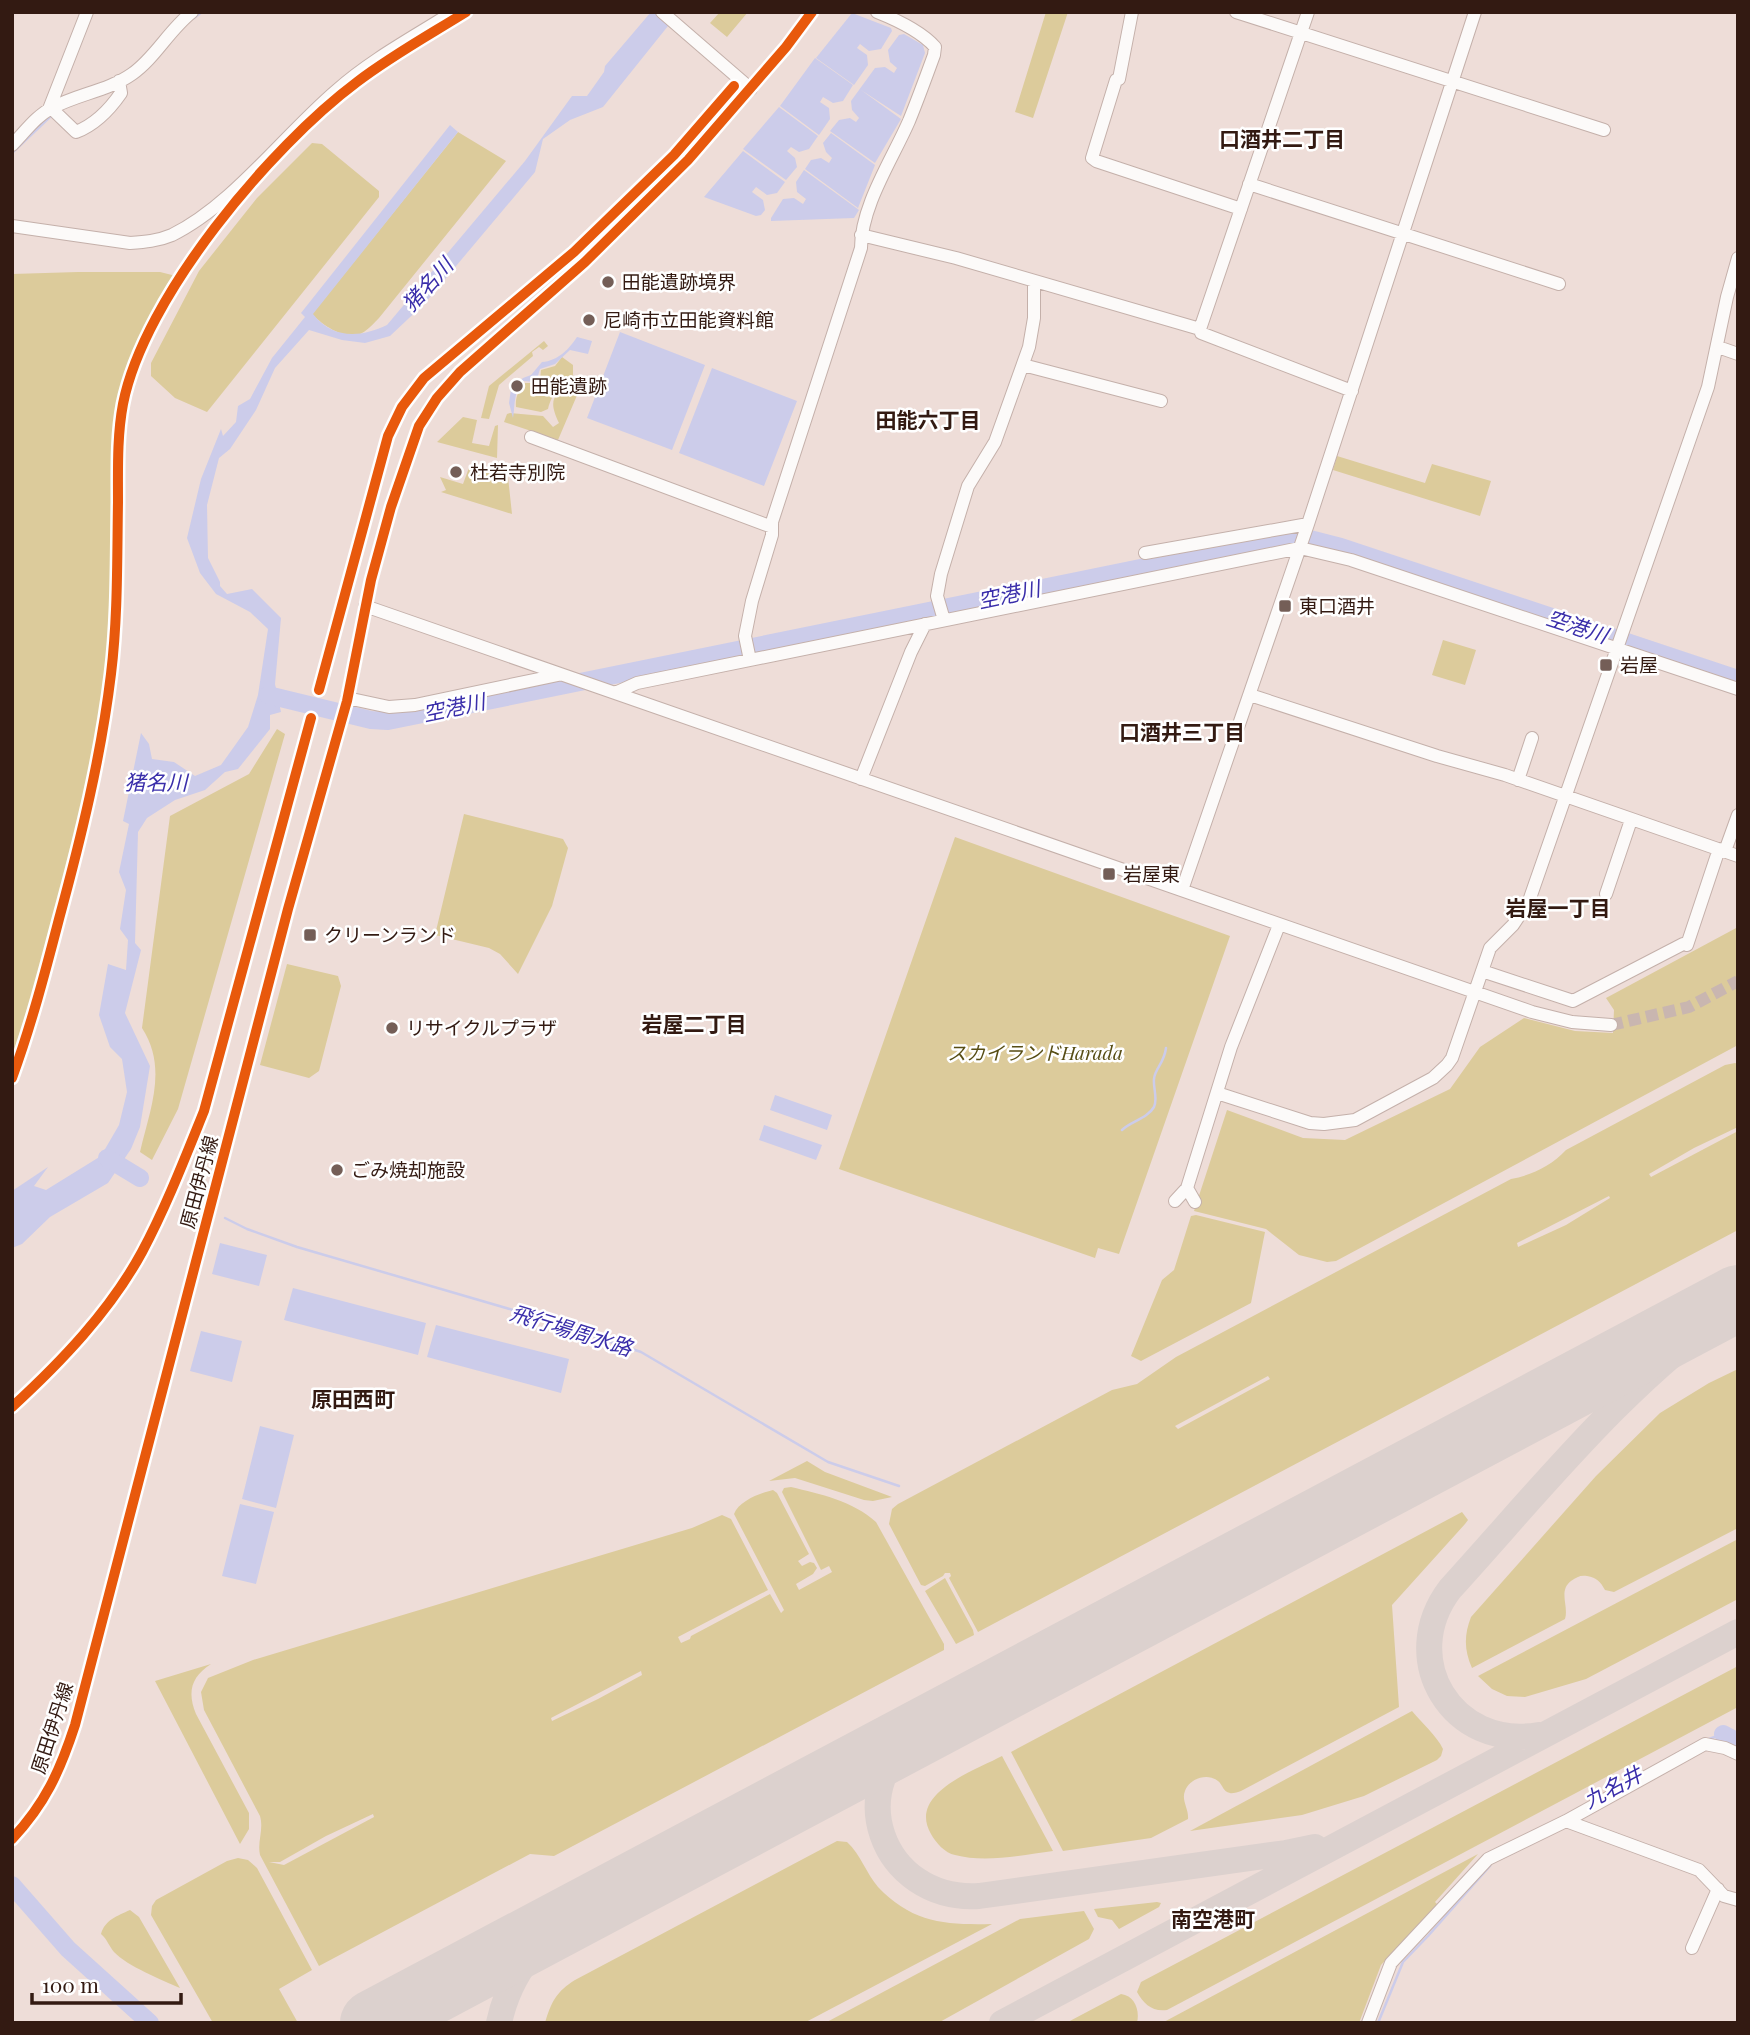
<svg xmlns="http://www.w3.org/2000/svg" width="1750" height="2035" font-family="'Playfair Display','Noto Sans JP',serif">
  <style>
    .green { fill: #dccb9b; fill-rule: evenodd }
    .water { fill: #ccccea }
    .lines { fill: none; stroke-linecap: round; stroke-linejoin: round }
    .stream { stroke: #ccccea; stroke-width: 2.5 }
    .river { stroke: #ccccea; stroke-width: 18 }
    .taxiway { stroke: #dcd1ce; stroke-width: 26 }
    .runway { stroke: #dcd1ce; stroke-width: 66 }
    .minor-tunnel { stroke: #c9b6b0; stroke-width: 12; stroke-dasharray: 12 6; stroke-linecap: butt }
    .minor-casing { stroke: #c4b0aa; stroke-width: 14 }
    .minor { stroke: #fcfaf9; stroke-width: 12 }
    .cycleway-casing { stroke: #fff; stroke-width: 15 }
    .cycleway { stroke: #e8590c; stroke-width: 10 }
    .poi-dot { fill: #745e57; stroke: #fff; stroke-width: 2.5 }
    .labels { text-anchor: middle; stroke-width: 5; stroke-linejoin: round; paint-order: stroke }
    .poi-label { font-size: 19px; fill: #331a12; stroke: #fff; text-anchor: start }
    .park-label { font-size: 19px; font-style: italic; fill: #574d14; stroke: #fff }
    .street-label { font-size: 19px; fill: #331a12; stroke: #fff }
    .neighbourhood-label { font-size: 21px; font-weight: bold; fill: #331a12; stroke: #fff }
    .water-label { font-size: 21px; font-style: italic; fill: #3a2eaa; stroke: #fff }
  </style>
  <rect width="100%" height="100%" fill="#eeddd8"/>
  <path class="green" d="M 720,12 L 748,12 L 727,37 L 710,23 Z
    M 1046,12 L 1068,12 L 1033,118 L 1015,112 Z
    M 458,132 L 506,161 L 379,318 C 374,323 368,330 362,333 C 347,342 322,325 312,314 Z
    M 312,143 L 322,144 L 379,191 L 379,197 L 207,412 L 175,398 L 151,376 L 151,363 L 199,271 L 257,198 Z
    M 78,272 L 160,272 L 176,276 C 157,308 136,340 126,376 C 110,431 114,488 114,545 C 113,598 107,650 101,703 C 93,777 74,850 54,921 C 41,969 29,1017 12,1064 L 12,274 Z
    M 544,341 L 548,346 L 543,350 L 539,347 L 532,352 L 533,356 L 499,385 L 489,419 L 481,418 L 489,386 Z
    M 562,357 L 573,365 L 573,376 C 561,387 552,392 548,409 L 541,412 L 516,407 C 515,398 519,388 525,383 L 536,383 L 540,380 L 541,370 L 555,366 Z
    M 572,383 L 581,386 L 558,440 L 504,422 L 507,414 L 510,413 L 543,416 L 553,427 L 559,423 C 549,402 551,395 572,383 Z
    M 463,417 L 477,420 L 472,443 L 489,446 L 495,426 L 498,425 L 497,458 L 437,442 Z
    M 1337,456 L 1425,483 L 1432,464 L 1491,481 L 1480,516 L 1333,470 Z
    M 470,465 L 508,477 L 512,514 L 441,492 L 446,490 L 440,477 L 463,484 Z
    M 1443,640 L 1476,650 L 1465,685 L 1432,675 Z
    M 277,729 L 285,734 L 178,1109 L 152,1160 L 140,1152 C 150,1109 168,1068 142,1028 L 170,816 L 249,774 Z
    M 464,814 L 563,839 L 568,848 L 552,906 L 518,974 L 500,954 L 489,948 L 435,935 Z
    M 955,837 L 1230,936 L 1119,1254 L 1098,1248 L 1095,1258 L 839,1169 Z
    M 1738,927 L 1738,1045 L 1336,1261 L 1327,1262 L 1299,1255 L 1266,1229 L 1194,1211 L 1227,1110 L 1303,1138 L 1345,1140 L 1450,1089 L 1480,1047 L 1524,1018 L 1575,1031 L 1613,1033 L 1614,1010 L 1606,998 Z
    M 287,964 L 338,976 L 341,986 L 319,1071 L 309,1078 L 260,1065 Z
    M 1735,1063 L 1738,1064 L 1738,1127 L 1694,1148 L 1649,1174 L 1651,1177 L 1738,1131 L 1738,1230 L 978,1632 L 949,1578 L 951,1576 L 950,1573 L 945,1573 L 943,1576 L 925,1586 L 921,1585 L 889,1524 L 892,1509 L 898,1504 L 1112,1390 L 1137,1384 L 1176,1357 L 1511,1179 C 1532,1175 1551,1166 1566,1150 L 1725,1065 ZM 1609,1196 L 1610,1198 L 1566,1225 L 1518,1247 L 1517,1243 ZM 1268,1376 L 1270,1379 L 1178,1429 L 1175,1426 Z
    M 1196,1215 L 1265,1232 L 1251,1303 L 1141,1361 L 1131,1356 L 1162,1280 L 1174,1270 L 1191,1216 Z
    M 1738,1369 L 1738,1528 L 1614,1592 L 1605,1590 C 1600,1581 1597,1578 1587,1576 C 1580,1575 1577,1577 1571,1581 C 1558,1591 1569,1606 1565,1619 L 1472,1668 C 1464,1650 1464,1635 1471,1617 L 1596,1476 L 1660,1413 L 1709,1383 Z
    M 807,1461 L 825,1472 L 892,1497 L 873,1501 L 864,1500 L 795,1478 L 769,1481 Z
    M 791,1487 C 820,1494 853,1501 876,1522 L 944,1644 L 944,1650 L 554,1856 L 530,1854 L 319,1966 L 260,1855 C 257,1841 264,1830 260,1816 L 204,1710 L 201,1692 L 208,1678 L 253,1660 L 692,1528 L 722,1515 L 731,1519 L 768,1590 L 678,1637 L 681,1643 L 690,1639 L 691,1636 L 770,1594 L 781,1613 L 784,1610 L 734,1514 C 739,1501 760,1493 773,1490 L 777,1493 L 809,1554 L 798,1561 L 802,1566 L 810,1562 L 814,1563 L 817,1568 L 813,1574 L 796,1584 L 799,1590 L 832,1572 L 829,1566 L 821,1570 L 782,1492 L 784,1488 ZM 641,1671 L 642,1675 L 598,1699 L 552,1721 L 551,1718 ZM 373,1814 L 374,1817 L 284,1865 L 269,1862 L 280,1862 L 326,1836 Z
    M 1462,1512 L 1468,1520 L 1465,1524 L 1392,1605 L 1399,1707 L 1241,1791 C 1238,1792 1232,1794 1230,1793 C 1223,1792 1223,1785 1218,1781 C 1207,1772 1189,1779 1185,1791 C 1181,1800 1189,1809 1188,1819 L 1151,1838 L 1063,1851 L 1011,1752 Z
    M 1738,1539 L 1738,1599 L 1586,1679 L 1525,1697 L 1507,1696 L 1492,1689 L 1478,1676 Z
    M 945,1578 L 973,1630 L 974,1635 L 956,1644 L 925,1591 Z
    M 211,1664 C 191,1677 187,1692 196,1714 L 249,1813 L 249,1829 L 240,1844 L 155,1681 Z
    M 1738,1666 L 1738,1707 L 1167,2010 C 1152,2012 1144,2004 1137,1992 L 1141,1982 Z
    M 1412,1711 C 1421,1722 1437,1736 1443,1749 L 1441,1756 L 1437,1760 L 1364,1796 L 1302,1815 L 1190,1831 Z
    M 1002,1756 L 1053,1851 C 1023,1855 985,1863 955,1855 C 945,1853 936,1843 931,1834 C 907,1793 976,1770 1002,1756 Z
    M 837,1841 L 847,1842 C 861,1855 866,1873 878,1887 C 912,1923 946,1925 992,1924 L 804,2023 L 545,2023 C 551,2002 557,1991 575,1980 Z
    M 1478,1854 L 1435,1902 L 1437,1904 L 1381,1965 L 1359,2023 L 1162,2023 Z
    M 238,1858 L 248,1860 L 257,1868 L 312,1970 L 279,1989 L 298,2023 L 213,2023 L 151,1915 L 152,1906 L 156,1900 L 227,1861 Z
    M 1157,1902 L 1161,1903 L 1159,1907 L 1119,1929 L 1112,1920 L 1098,1917 L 1094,1909 Z
    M 130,1910 L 139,1917 L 180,1988 C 162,1980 127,1966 114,1952 C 109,1946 107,1939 101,1934 C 105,1920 117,1916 130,1910 Z
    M 1084,1911 L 1094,1929 L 1089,1939 L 938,2023 L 825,2023 L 1020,1919 Z
    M 1121,1994 C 1135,1996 1140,2010 1137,2023 L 1066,2023 Z"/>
  <path class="water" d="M 651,12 L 674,12 L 668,26 L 603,107 L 570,120 L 543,139 L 535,172 L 425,303 L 390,336 L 365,343 L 342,340 L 309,330 L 275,368 L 256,410 L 230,449 L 219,458 L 207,505 L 208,558 L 220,582 L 220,586 L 227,594 L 252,589 L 281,618 L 275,684 L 281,712 L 270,715 L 270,729 L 238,769 L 225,772 L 205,790 L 175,800 L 147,818 L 138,832 L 135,943 L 141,950 L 125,1013 L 150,1066 L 140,1127 L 131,1149 L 108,1183 L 50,1217 L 22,1244 L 12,1248 L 12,1191 L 48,1167 L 34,1186 L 46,1190 L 101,1156 L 119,1125 L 127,1092 L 122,1059 L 110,1047 L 99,1015 L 108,964 L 126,970 L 128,940 L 120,929 L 126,890 L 119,872 L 129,824 L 123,821 L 141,733 L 149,744 L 152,759 L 174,762 L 195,776 L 221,765 L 248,727 L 258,695 L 268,629 L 250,612 L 216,594 L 200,573 L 187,538 L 201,479 L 221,429 L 223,436 L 236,422 L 238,406 L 250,399 L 272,358 L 305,317 L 301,313 L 450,125 L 458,132 L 313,314 C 332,339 360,338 387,325 L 525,161 L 572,96 L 587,96 L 604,72 L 605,66 Z
    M 852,13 L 891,28 L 892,31 L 881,49 L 869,51 L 860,44 L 857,48 L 867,55 L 868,65 L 854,85 L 816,58 Z
    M 904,34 L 923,45 L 925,53 L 901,116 L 861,90 L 901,119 L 875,163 L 830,131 L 839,120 L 850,118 L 856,122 L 859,118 L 852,110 L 851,101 L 875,68 L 885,67 L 894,73 L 897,68 L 890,62 L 888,50 L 899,35 Z
    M 815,58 L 853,85 L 843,101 L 833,103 L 823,97 L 820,102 L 829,108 L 830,119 L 819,135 L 780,106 Z
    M 779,107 L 818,136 L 809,149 L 799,152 L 791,147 L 787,151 L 795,158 L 797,167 L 786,180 L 743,149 Z
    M 831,133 L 875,165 L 858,208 L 805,169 L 811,160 L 821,158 L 829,163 L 832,158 L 826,152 L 823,143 Z
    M 743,151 L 785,182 L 777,193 L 767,195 L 756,187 L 752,192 L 763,200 L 765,210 L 761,215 L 756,216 L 704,197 Z
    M 804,170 L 859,210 L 854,218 L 771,221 L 771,218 L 783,199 L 794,198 L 803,204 L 806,199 L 797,192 L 796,182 Z
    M 620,332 L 705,365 L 672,450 L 587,418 Z
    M 577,337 L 592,341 L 588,354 L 570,350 L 555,364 L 540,369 L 536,382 L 523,381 C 513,393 515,407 513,418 L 509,403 L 511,389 L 523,378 L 531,375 L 542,362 C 558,361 569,349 577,337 Z
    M 712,368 L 797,401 L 764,486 L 679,453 Z
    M 775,1095 L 832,1115 L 827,1130 L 770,1110 Z
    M 764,1125 L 822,1145 L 816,1160 L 759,1140 Z
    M 220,1243 L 267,1255 L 259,1286 L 212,1274 Z
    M 293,1288 L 426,1323 L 418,1355 L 284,1320 Z
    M 436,1325 L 569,1359 L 561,1393 L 427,1357 Z
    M 201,1331 L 242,1341 L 232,1382 L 190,1371 Z
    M 260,1426 L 294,1435 L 276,1508 L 242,1499 Z
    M 240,1504 L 274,1512 L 256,1584 L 222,1576 Z"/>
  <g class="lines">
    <path class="stream" d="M 194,18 L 202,12
      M 12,153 L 53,114
      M 1122,1130 C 1131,1121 1147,1119 1154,1107 C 1158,1099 1153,1088 1154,1079 C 1155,1068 1164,1064 1166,1048
      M 225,1218 L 247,1229 L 297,1247 L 520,1312 L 641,1352 L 828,1462 L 899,1486
      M 1709,1739 L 1723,1734
      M 1378,2023 L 1403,1962 L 1428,1936 L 1490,1866"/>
    <path class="river" d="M 268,695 L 371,720 L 388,721 L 1298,536 L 1341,547 L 1738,679
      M 107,1158 L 140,1178
      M 1723,1734 L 1738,1742
      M 12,1885 L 68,1949 L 150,2023"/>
    <path class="taxiway" d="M 1569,1387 L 1623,1363 L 1679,1341
      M 924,1730 C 838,1783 881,1902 979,1896 L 1286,1853 L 1315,1847
      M 1539,1735 C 1452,1750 1397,1659 1450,1589 C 1541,1489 1626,1381 1738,1304
      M 499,2023 C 510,1971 542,1934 587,1909
      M 1002,2023 L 1738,1632"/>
    <path class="runway" d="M 373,2023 L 1738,1298"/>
    <path class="minor-tunnel" d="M 1611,1025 L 1689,1007 L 1738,981"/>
    <defs>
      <path id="minor" d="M 662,12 L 751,89
        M 1132,12 L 1119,79 L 1116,80 L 1092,158 L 1096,161 L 1241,209
        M 1236,12 L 1604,130
        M 51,108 L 76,132 C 94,125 110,109 121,93 L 119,81
        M 49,109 L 87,12
        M 12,145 C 24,133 37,115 52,108 C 77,94 108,91 132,74 C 155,58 169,30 192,12
        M 1249,184 L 1559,284
        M 12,226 L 130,243 C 144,242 158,241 172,235 C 233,205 284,135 337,90 C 372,59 414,37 453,12
        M 861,235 L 956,258 L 1200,329 L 1201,333 L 1352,391
        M 1200,329 L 1308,12
        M 1718,347 L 1738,354
        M 1023,365 L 1161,401
        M 531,437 L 772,527
        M 1145,553 L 1308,524
        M 365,606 L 1532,1012 L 1572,1022 L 1611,1025
        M 944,620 L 937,596 L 941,574 L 968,486 L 995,442 L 1029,347 L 1034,318 L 1034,283
        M 750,660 L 745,636 L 752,601 L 772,535 L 772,522 L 861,248 C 861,206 892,160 909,121 C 918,99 926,77 934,55 L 935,47 C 921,31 897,20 877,12
        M 615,693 L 637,683 L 1300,548 L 1351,560 L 1738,689
        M 1250,695 L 1437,756 L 1505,775 L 1738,856
        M 347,698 L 389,707 L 415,705 L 558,675
        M 861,779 L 911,652 L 925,624
        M 1518,780 L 1532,738
        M 1725,851 L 1738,815
        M 1182,890 L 1308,524 L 1475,12
        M 1606,894 L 1631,820
        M 1687,945 L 1719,849
        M 1482,971 L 1573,1001 L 1683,944
        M 1217,1093 L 1310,1123 L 1324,1124 L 1355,1120 L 1433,1078 L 1447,1065 L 1452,1058 L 1490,948 L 1513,925 L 1529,901 L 1708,387 L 1727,297 L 1738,258
        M 1187,1188 L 1195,1202
        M 1175,1201 L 1187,1188 L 1231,1047 L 1279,925
        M 1566,1821 L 1699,1870 L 1724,1896 L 1738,1900
        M 12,1839 C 45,1804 60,1771 75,1725 L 288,909 L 347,701 L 371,580 L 391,507 L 419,426 L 437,398 L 460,372 L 585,262 L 688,160 L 786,47 L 812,12
        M 1692,1948 L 1718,1889
        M 1368,2023 L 1391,1963 L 1488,1859 L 1566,1821 L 1705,1744 L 1725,1748 L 1738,1754"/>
    </defs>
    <use href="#minor" class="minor-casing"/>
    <use href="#minor" class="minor"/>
    <defs>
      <path id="cycleway" d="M 319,690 L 388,436 L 402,407 L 424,378 L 574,252 L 674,155 L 734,86
        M 12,1078 C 31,1026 45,973 59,919 C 81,838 101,757 111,674 C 118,617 117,559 118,502 C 118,469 117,436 123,404 C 144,297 270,147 357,82 C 391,56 429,35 466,12
        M 12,1407 C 61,1362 110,1311 142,1252 C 166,1207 185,1158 204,1111 L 311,718
        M 12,1839 C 45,1804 60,1771 75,1725 L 288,909 L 347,701 L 371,580 L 391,507 L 419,426 L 437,398 L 460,372 L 585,262 L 688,160 L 786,47 L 812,12"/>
    </defs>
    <use href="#cycleway" class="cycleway-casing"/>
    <use href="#cycleway" class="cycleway"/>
  </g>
  <g class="poi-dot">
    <circle cx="608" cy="282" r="7"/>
    <circle cx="589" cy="320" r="7"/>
    <circle cx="517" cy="386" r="7"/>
    <circle cx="456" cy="472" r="7"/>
    <rect x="1278" y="599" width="14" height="14" rx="3.5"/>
    <rect x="1599" y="658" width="14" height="14" rx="3.5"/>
    <rect x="1102" y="867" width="14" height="14" rx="3.5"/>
    <rect x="303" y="928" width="14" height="14" rx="3.5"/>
    <circle cx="392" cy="1028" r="7"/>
    <circle cx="337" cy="1170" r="7"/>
  </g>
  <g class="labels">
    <g class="poi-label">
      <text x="622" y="289">田能遺跡境界</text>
      <text x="603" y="327">尼崎市立田能資料館</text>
      <text x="531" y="393">田能遺跡</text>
      <text x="470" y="479">杜若寺別院</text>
      <text x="1299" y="613">東口酒井</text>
      <text x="1620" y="672">岩屋</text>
      <text x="1123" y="881">岩屋東</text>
      <text x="324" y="942">クリーンランド</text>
      <text x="406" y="1035">リサイクルプラザ</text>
      <text x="351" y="1177">ごみ焼却施設</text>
    </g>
    <g class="park-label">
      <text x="1035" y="1060">スカイランドHarada</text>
    </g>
    <g class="street-label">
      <text transform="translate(199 1182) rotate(-75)" y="7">原田伊丹線</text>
      <text transform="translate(52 1728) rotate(-72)" y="7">原田伊丹線</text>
    </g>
    <g class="neighbourhood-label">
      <text x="1282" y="147">口酒井二丁目</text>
      <text x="928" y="428">田能六丁目</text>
      <text x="1182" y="740">口酒井三丁目</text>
      <text x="1558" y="916">岩屋一丁目</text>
      <text x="694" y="1032">岩屋二丁目</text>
      <text x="353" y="1407">原田西町</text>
      <text x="1213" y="1927">南空港町</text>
    </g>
    <g class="water-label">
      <text transform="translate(428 285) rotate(-48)" y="7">猪名川</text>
      <text transform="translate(1009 595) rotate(-12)" y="7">空港川</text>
      <text transform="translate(1577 627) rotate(18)" y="7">空港川</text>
      <text transform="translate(454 708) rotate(-12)" y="7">空港川</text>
      <text x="156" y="790">猪名川</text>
      <text transform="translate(571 1331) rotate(17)" y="7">飛行場周水路</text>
      <text transform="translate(1613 1788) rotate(-28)" y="7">九名井</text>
    </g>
  </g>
  <rect width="1750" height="2035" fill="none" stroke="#331a12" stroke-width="28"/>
  <path d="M32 1993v10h149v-10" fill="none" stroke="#331a12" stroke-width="3.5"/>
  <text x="42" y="1993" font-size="21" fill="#331a12" stroke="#ffffff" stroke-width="5" paint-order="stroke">100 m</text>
</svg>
